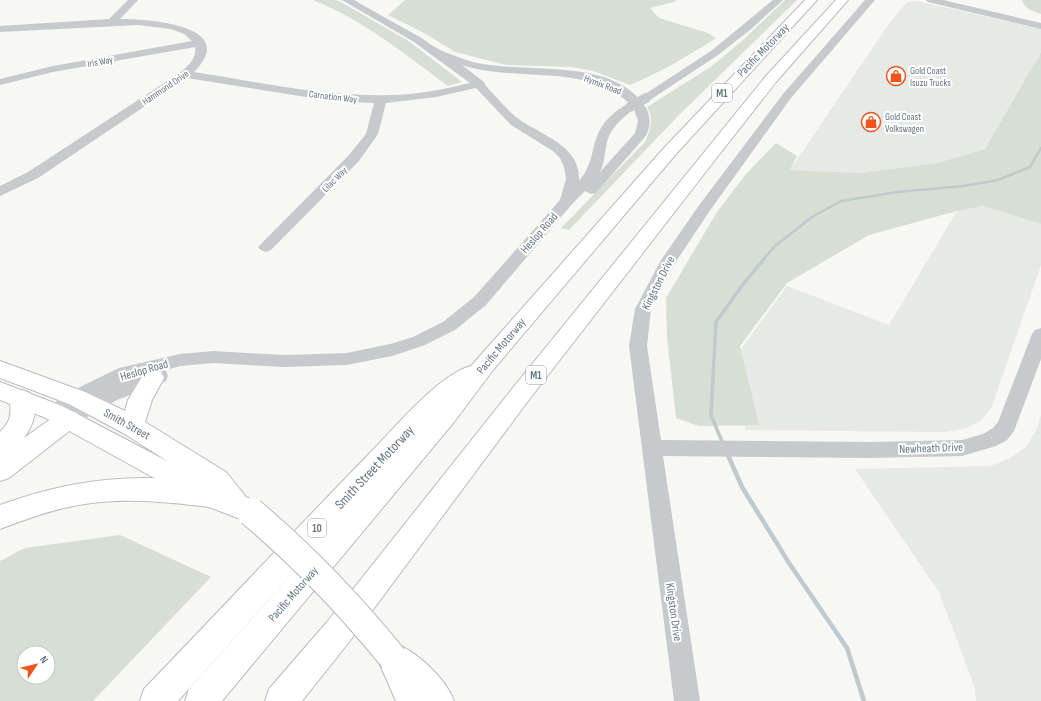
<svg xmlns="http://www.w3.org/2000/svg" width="1041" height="701" font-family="'Sofia Sans Condensed',sans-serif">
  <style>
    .built { fill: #e7e9e7 }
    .green { fill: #d7dfd4; fill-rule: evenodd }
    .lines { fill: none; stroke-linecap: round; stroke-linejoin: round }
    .stream-far2 { stroke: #bfcacf; stroke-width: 2.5 }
    .stream-far1 { stroke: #bfcacf; stroke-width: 3.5 }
    .stream { stroke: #bfcacf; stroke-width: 4.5 }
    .major-casing { stroke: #b7bbbf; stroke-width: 2 }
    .highway-casing { stroke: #b8bcbf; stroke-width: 2 }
    .minor { fill: #c6cacd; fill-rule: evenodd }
    .major { fill: #fff; fill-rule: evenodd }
    .highway { fill: #fff; fill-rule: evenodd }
    .major-bridge-casing { stroke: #b7bbbf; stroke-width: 30; stroke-linecap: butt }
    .minor-bridge { stroke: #c6cacd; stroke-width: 10 }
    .major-bridge { stroke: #fff; stroke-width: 28 }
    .labels { text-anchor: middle; stroke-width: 4; stroke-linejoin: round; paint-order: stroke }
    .far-street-label { font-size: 10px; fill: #647686; stroke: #fff }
    .far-poi-label { font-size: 10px; fill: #647686; stroke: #fff; text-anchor: start }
    .shield { fill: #fff; stroke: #929faa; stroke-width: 1 }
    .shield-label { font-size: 11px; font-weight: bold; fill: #647686 }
    .street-label { font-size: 12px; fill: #647686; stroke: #fff }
    .near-street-label { font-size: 14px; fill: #647686; stroke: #fff }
  </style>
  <rect width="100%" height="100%" fill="#f7f7f3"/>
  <path class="built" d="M 917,1 L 1041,29 L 1041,52 L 985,149 L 937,163 L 861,173 L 790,170 L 886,28 L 905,4 L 908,2 Z
    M 983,206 L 1041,224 L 1041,265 L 992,406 L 986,415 L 979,422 L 964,429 L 945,432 L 745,430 L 741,349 L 787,286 L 889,325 L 957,211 Z
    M 1041,415 L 1041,701 L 976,701 L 975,688 L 939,592 L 855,469 L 991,466 L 1010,458 L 1026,447 L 1037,428 Z"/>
  <path class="green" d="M 313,0 L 336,0 L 341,2 L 410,42 L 462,82 L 448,86 C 407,55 361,19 313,0 Z
    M 405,0 L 676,0 L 674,2 L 650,8 L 659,18 L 708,33 L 716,38 C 688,56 661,72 630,85 L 593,71 L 571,67 L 506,65 L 455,52 L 426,34 L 388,15 Z
    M 785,0 L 797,0 L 679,115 L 569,230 L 561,228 L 645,142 C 651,129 654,119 647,107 L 712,66 L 743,40 Z
    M 1022,0 L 1041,0 L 1041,14 C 1033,11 1024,9 1022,0 Z
    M 1041,52 L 1041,224 L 983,206 L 957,211 L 869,235 L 787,283 L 740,346 L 759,425 L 699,426 L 676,418 L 667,338 L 666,298 L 717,212 L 746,174 L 776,143 L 797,156 L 790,170 L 861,173 L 937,163 L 985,149 Z
    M 120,535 L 211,577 L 93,701 L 0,701 L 0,561 L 25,548 ZM 24,653 L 48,653 L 48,677 L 24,677 Z"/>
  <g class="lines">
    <path class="stream-far2" d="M 763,260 L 775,246 L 812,217 L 841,201 L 898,192 L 963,186 L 998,180 L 1030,167 L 1041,148"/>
    <path class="stream-far1" d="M 723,444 L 711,415 L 716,322 L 744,283 L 764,259"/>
    <path class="stream" d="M 727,453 L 742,487 L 789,563 L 847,648 L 864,701"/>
    <defs>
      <path id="major" d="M 0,361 L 85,392 L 125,411 L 128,400 L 145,372 L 153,370 L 161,372 L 164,378 L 152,400 L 145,422 L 226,472 L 246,497 L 261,504 L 264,512 L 261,520 L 251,523 L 201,504 L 46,418 L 0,400 L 0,382 L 62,406 L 169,462 L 123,433 L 69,404 L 0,378 Z
        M 393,642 C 417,652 445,677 454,701 L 396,701 L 377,658 L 382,647 Z"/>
      <path id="highway" d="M 805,0 L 817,0 L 676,154 L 493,370 L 454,422 L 222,701 L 185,701 L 189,689 L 351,508 L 178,701 L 140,701 L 144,689 C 219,611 293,532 369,454 C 393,430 439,374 471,366 L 664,148 Z
        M 836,0 L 848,0 L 776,82 L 704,174 L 528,401 L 349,642 L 302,701 L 265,701 L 269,689 L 327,622 L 512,389 L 766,76 Z
        M 22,390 L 30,393 C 39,409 34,424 24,438 L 59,413 L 68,410 L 77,413 L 80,419 L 77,425 L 9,478 L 0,481 L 0,432 C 18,414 5,408 14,393 Z
        M 151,478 L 210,485 L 219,488 L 223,496 L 219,504 L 210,507 C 160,501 113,496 64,508 C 42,513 21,521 0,529 L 0,505 C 49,487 99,477 151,478 Z"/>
    </defs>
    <use href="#major" class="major-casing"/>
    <use href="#highway" class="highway-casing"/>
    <path class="minor" d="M 128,0 L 138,0 L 120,19 C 148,19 241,25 194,72 C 258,82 324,97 389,95 C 417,95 444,89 470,83 L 414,42 L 342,0 L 354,0 C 375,12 396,24 418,36 C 424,39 429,44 435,47 C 445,53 456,56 466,60 C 519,77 612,53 646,108 C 651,117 651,128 645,137 L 596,193 L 591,194 L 585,191 L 572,204 L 486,305 L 455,330 L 425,345 L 392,356 L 347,365 L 284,367 L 213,363 L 180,366 L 163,371 L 166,371 L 168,376 L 166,381 L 117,400 L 75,424 L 68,426 L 61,424 L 59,418 L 54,419 L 47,417 L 44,412 L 47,407 L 82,386 L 119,368 L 180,354 L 213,351 L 284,355 L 347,353 L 390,344 L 413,337 L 443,322 L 474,297 L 560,200 L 566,179 L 564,167 L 560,158 L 553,151 L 511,125 L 476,88 L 436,97 L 386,103 L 378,134 L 359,161 L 271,250 L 266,252 L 261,250 L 258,247 L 261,244 L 349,155 L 366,134 L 374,103 L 331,101 L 187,78 L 38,178 L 0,196 L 0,186 L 28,172 L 181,72 C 189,65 197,58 195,47 L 53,72 L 0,85 L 0,79 L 53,66 L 192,41 L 184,34 L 171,29 L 138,25 L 0,32 L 0,26 L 109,19 ZM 462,65 C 517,83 585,62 630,104 C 624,105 619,109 614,113 C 587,135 599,158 579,181 C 581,146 543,136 520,120 C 507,111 496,96 485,85 L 484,82 ZM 634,109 L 638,121 L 635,133 L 600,172 C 604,164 604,157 606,148 C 608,130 620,120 634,109 Z
      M 773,0 L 783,0 L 750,30 L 718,55 L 650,100 L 642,100 L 640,98 L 642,96 L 711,51 Z
      M 865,0 L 875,0 L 791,98 L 711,209 L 675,263 L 651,309 L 647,346 L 661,440 L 871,442 L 962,440 L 983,434 L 993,428 L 998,422 L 1032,334 L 1035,330 L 1041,328 L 1041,359 L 1014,431 L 1007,440 L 996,446 L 962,456 L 871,458 L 663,456 L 700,701 L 674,701 L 629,346 L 635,309 L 661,260 L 700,204 L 783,94 Z
      M 926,0 L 943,0 L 1041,23 L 1041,29 L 928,2 Z"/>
    <use href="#major" class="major"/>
    <use href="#highway" class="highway"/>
    <defs>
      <path id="major-bridge" d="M 251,512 C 303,556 350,605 393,658"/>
    </defs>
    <use href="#major-bridge" class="major-bridge-casing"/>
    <path class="minor-bridge" d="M 630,107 L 646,98"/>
    <use href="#major-bridge" class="major-bridge"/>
  </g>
  <defs>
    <symbol id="shop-ring" viewBox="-11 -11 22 22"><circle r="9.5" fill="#fff" stroke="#ee551c" stroke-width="1.5"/><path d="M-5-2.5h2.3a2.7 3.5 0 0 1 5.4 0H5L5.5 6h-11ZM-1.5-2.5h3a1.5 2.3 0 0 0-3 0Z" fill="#ee551c"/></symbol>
  </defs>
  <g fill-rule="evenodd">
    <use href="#shop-ring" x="885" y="65" width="22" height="22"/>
    <use href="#shop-ring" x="860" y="111" width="22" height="22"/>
  </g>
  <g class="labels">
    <g class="far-street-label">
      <text transform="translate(100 61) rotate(-10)" y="4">Iris Way</text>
      <text transform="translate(603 84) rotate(21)" y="4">Hymix Road</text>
      <text transform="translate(165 87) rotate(-34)" y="4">Hammond Drive</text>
      <text transform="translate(333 96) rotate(7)" y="4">Carnation Way</text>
      <text transform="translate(334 179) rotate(-45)" y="4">Lilac Way</text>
    </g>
    <g class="far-poi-label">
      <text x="910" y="74">Gold Coast<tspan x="910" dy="12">Isuzu Trucks</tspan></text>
      <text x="885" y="120">Gold Coast<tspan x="885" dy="12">Volkswagen</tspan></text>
    </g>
    <g class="shield">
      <rect x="712" y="84" width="20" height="18" rx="3"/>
      <rect x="526" y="366" width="20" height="18" rx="3"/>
      <rect x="308" y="519" width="18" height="18" rx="3"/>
    </g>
    <g class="shield-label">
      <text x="722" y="97">M1</text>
      <text x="536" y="379">M1</text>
      <text x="317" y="532">10</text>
    </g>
    <g class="street-label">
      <text transform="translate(763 50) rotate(-46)" y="4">Pacific Motorway</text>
      <text transform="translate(539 233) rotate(-49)" y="4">Heslop Road</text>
      <text transform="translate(658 283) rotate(-63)" y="4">Kingston Drive</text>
      <text transform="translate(501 346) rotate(-50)" y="4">Pacific Motorway</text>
      <text transform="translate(144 370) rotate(-16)" y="4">Heslop Road</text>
      <text transform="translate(127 424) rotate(29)" y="4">Smith Street</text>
      <text transform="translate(931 448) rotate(-2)" y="4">Newheath Drive</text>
      <text transform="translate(293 594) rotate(-49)" y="4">Pacific Motorway</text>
      <text transform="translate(674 612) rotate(82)" y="4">Kingston Drive</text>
    </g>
    <g class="near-street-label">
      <text transform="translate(374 467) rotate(-47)" y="5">Smith Street Motorway</text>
    </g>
  </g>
  <g transform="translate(36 665) rotate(55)"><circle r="19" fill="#ffffff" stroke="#c1c8cf"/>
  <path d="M0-3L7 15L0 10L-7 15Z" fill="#ee551c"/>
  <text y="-6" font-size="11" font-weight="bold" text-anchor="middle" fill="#647686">N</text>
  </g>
</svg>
